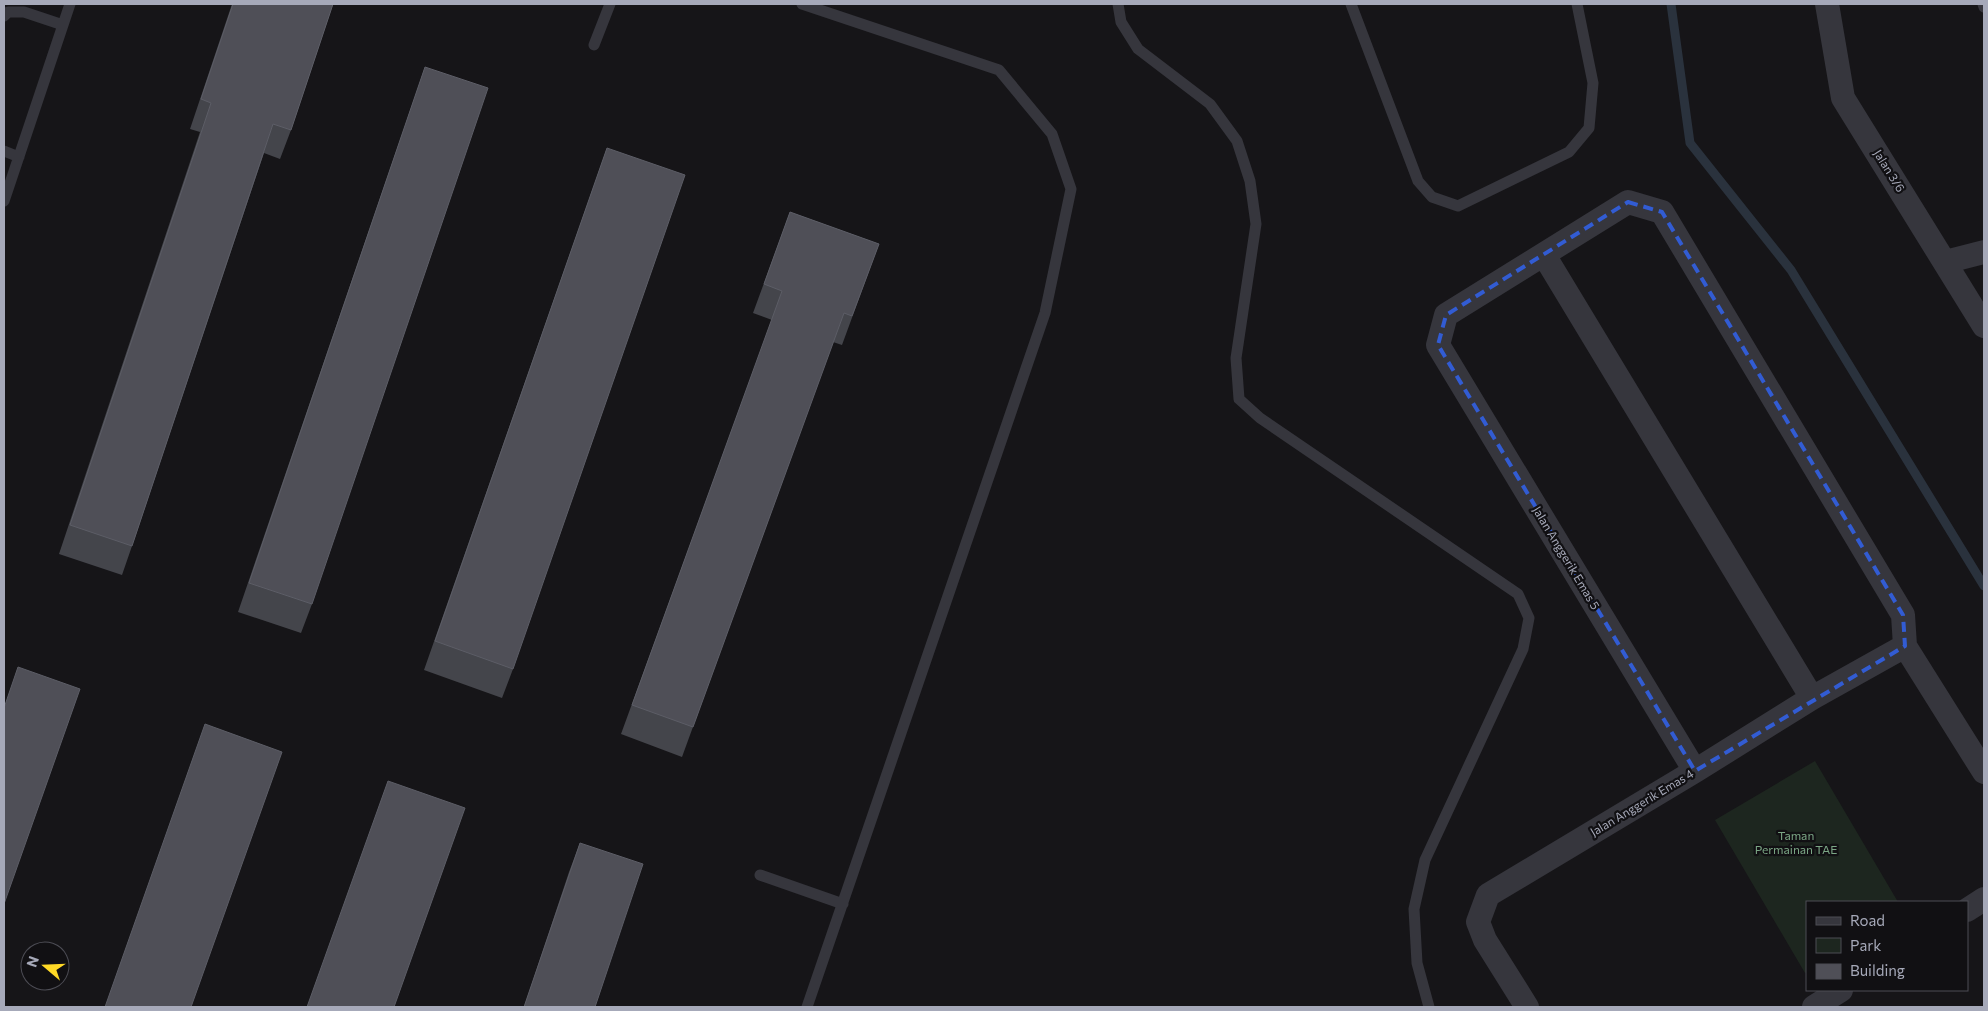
<svg xmlns="http://www.w3.org/2000/svg" width="1988" height="1011" font-family="Commissioner,sans-serif">
  <style>
    .green { fill: #1d261f }
    .lines { fill: none; stroke-linecap: round; stroke-linejoin: round }
    .stream { stroke: #2a323d; stroke-width: 9 }
    .service { stroke: #36363d; stroke-width: 11 }
    .minor { stroke: #36363d; stroke-width: 24 }
    .wall { fill: #44454b }
    .building { fill: #4f4f57; stroke: #5c5d66 }
    .marked { fill: none; stroke: #325cd3; stroke-width: 4; stroke-dasharray: 10 6; stroke-linejoin: round }
    .labels { text-anchor: middle; stroke-width: 4.5; stroke-linejoin: round; paint-order: stroke }
    .street-label { font-size: 12px; fill: #a6a9b9; stroke: #111013 }
    .park-label { font-size: 12px; fill: #7ba685; stroke: #111013 }
  </style>
  <rect width="100%" height="100%" fill="#161518"/>
  <path class="green" d="M 1815,761 L 1898,902 L 1807,902 L 1807,972 L 1805,973 L 1715,820 Z"/>
  <g class="lines">
    <path class="stream" d="M 1671,4 L 1690,143 L 1791,270 L 1984,586"/>
    <path class="service" d="M 802,4 L 999,70 L 1052,134 L 1071,189 L 1045,313 L 807,1007
      M 1118,4 L 1121,22 L 1138,49 L 1210,104 L 1237,141 L 1250,181 L 1256,224 L 1236,358 L 1239,399 L 1260,418 L 1518,594 L 1529,618 L 1523,649 L 1425,860 L 1414,909 L 1417,963 L 1429,1007
      M 1351,4 L 1418,181 L 1432,197 L 1458,206 L 1569,152 L 1589,128 L 1593,83 L 1577,4
      M 1983,4 L 1984,7
      M 4,16 L 8,12 L 24,12 L 63,25
      M 594,45 L 610,4
      M 4,151 L 19,157
      M 4,201 L 70,4
      M 760,875 L 843,904"/>
    <path class="minor" d="M 1827,4 L 1843,98 L 1984,326
      M 1544,255 L 1812,698
      M 1945,262 L 1984,252
      M 1695,771 L 1438,345 L 1446,315 L 1628,202 L 1662,212 L 1903,615 L 1905,646 L 1984,772
      M 1967,910 L 1984,899
      M 1527,1007 L 1485,940 L 1478,922 L 1488,895 L 1695,771 L 1812,698 L 1905,646
      M 1814,1007 L 1841,990"/>
  </g>
  <path class="wall" d="M 232,4 L 333,4 L 291,130 L 280,159 L 264,153 L 132,546 L 122,575 L 59,554 L 200,132 L 190,129 Z
    M 425,67 L 312,604 L 301,633 L 238,612 Z
    M 607,148 L 513,669 L 502,698 L 424,670 Z
    M 790,212 L 879,244 L 842,345 L 833,342 L 682,757 L 621,734 L 772,320 L 753,313 Z
    M 580,843 L 595,1007 L 524,1007 L 569,872 Z"/>
  <path class="building" d="M 233,4 L 333,4 L 291,130 L 273,124 L 132,546 L 70,525 L 211,103 L 201,99 Z
    M 425,67 L 488,88 L 312,604 L 249,583 Z
    M 607,148 L 685,175 L 513,669 L 435,641 Z
    M 790,212 L 879,244 L 852,316 L 844,313 L 693,727 L 632,705 L 782,291 L 764,284 Z
    M 18,667 L 80,689 L 4,904 L 4,708 Z
    M 205,724 L 282,752 L 191,1007 L 105,1007 Z
    M 388,781 L 465,808 L 394,1007 L 307,1007 Z
    M 580,843 L 643,864 L 595,1007 L 524,1007 Z"/>
  <path class="marked" d="M 1628,202 L 1662,212 L 1903,615 L 1905,646 L 1695,771 L 1438,345 L 1446,315 Z"/>
  <g class="labels">
    <g class="street-label">
      <text transform="translate(1889 171) rotate(58)" y="4">Jalan 3/6</text>
      <text transform="translate(1566 558) rotate(59)" y="4">Jalan Anggerik Emas 5</text>
      <text transform="translate(1642 803) rotate(-31)" y="4">Jalan Anggerik Emas 4</text>
    </g>
    <g class="park-label">
      <text x="1796" y="840">Taman<tspan x="1796" dy="14">Permainan TAE</tspan></text>
    </g>
  </g>
  <rect width="1988" height="1011" fill="none" stroke="#a6a9b9" stroke-width="10"/>
  <rect x="1806" y="901" width="162" height="90" fill="#111013" stroke="#4d4d55"/>
  <rect x="1816" y="917" width="25" height="8" fill="#36363d" stroke="#4d4d55"/>
  <text x="1850" y="926" font-size="15" fill="#a6a9b9">Road</text>
  <rect x="1816" y="938" width="25" height="15" fill="#1d261f" stroke="#4d4d55"/>
  <text x="1850" y="951" font-size="15" fill="#a6a9b9">Park</text>
  <rect x="1816" y="964" width="25" height="15" fill="#4f4f57" stroke="#4d4d55"/>
  <text x="1850" y="976" font-size="15" fill="#a6a9b9">Building</text>
  <g transform="translate(45 966) rotate(289)"><circle r="24" fill="#111013" stroke="#4d4d55"/>
  <path d="M0-4L9 19L0 12L-9 19Z" fill="#ffd926"/>
  <text y="-8" font-size="14" font-weight="bold" text-anchor="middle" fill="#a6a9b9">N</text>
  </g>
</svg>
